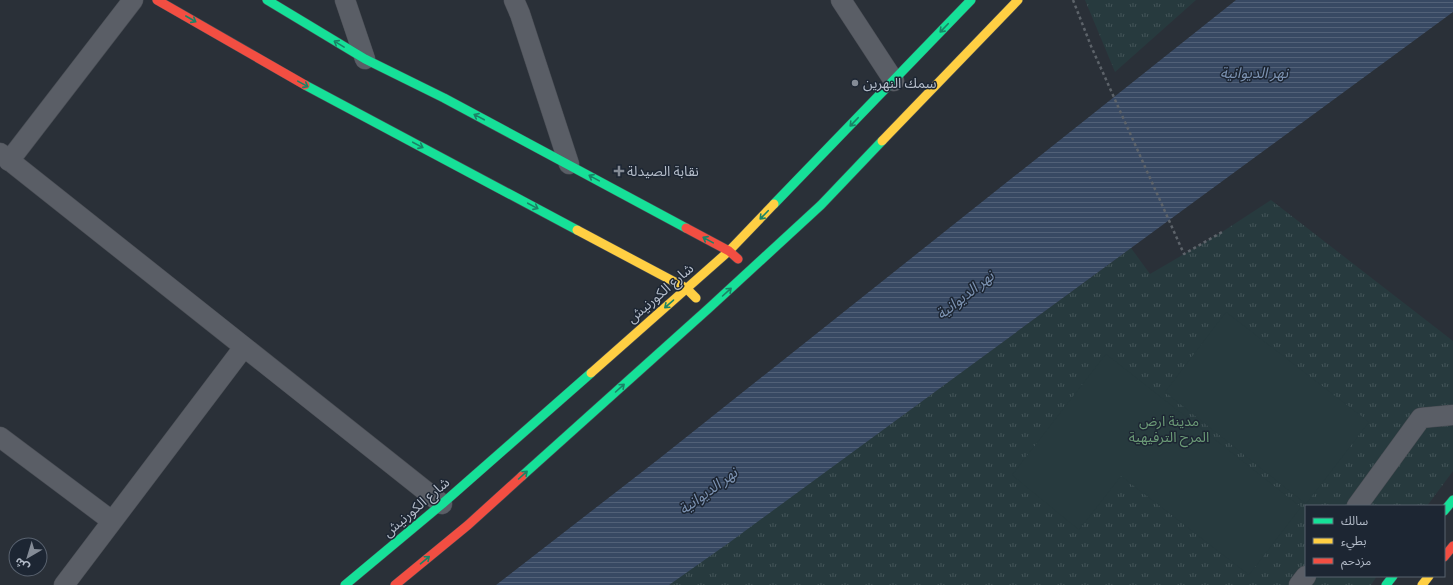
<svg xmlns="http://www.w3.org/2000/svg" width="1453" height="585" font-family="Cabin,'Noto Sans Arabic',sans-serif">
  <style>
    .grass { fill: url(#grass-tufts) }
    .pitch { fill: #273a3e }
    .water { fill: url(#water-rules) }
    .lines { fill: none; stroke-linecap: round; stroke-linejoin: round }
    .street-casing { stroke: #484c53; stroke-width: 21 }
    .fast-casing { stroke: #484c53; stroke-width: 10 }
    .slow-casing { stroke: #484c53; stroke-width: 10 }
    .jam-casing { stroke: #484c53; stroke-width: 10 }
    .path { stroke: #5d636a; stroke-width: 2.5; stroke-dasharray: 3 3; stroke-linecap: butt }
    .street { stroke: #5a5e66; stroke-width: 20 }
    .fast { stroke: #16e098; stroke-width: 9 }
    .slow { stroke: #ffcf43; stroke-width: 9 }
    .jam { stroke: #f24e42; stroke-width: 9 }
    .oneway { stroke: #1a8366 }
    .poi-dot { fill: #848b96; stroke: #1d2633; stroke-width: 1.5 }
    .labels { text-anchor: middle; stroke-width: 3; stroke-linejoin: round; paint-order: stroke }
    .poi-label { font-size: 14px; fill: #b4bcc9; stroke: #1d2633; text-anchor: start }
    .street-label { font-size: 14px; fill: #b4bcc9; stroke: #1d2633 }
    .park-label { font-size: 14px; fill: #6b9a76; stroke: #1d2633 }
    .water-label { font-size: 15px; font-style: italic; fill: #7c92b1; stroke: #1d2633 }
  </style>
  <defs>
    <pattern id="grass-tufts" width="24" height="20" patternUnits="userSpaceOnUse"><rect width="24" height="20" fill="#273a3e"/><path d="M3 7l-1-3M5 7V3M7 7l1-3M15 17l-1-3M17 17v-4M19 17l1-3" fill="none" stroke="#445559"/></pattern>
    <pattern id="water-rules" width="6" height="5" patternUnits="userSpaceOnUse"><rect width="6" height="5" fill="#384963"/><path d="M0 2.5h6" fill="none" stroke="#526178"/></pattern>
  </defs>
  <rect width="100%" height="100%" fill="#2a3038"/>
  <path class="grass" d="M 1085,0 L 1196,0 L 1115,72 Z
    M 1271,200 L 1453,341 L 1453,471 L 1427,506 L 1306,506 L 1306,576 L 1377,576 L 1371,585 L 665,585 L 877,434 L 1131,248 L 1150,274 L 1222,232 Z"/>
  <path class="pitch" d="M 1226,312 L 1369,422 L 1306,504 L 1165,392 Z
    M 1106,354 L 1301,507 L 1249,575 L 1121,476 L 1079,530 L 1012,475 Z"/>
  <path class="water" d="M 1236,0 L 1453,0 L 1453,12 L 730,542 L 669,585 L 496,585 L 660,458 Z"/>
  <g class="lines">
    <defs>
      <path id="street" d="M 345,0 L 365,59
        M 514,0 L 520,14 L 569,164
        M 841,0 L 894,81
        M 0,153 L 442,504
        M 9,161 L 133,0
        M 0,437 L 112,521
        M 1357,506 L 1421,418 L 1453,415
        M 64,585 L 244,347
        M 1299,585 L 1306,576"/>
      <path id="fast" d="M 267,0 L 365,59 L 444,98 L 686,228
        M 305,85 L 577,230
        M 774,204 L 971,0
        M 522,476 L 708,309 L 821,205 L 882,141
        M 1444,511 L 1453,500
        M 345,585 L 442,504 L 591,373
        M 1386,585 L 1393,576"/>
      <path id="slow" d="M 882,141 L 1018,0
        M 577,230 L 686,288 L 696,298
        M 591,373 L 729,251 L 774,204
        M 1422,585 L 1429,576"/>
      <path id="jam" d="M 157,0 L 305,85
        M 686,228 L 729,251 L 738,259
        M 1444,557 L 1453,546
        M 395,585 L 468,525 L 522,476"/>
    </defs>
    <use href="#street" class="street-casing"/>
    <use href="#fast" class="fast-casing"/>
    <use href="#slow" class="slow-casing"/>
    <use href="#jam" class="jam-casing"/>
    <path class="path" d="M 1073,0 L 1091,46 L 1184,254 L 1222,232"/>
    <use href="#street" class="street"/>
    <use href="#fast" class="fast"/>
    <use href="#slow" class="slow"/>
    <use href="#jam" class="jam"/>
  </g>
  <defs><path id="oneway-shaft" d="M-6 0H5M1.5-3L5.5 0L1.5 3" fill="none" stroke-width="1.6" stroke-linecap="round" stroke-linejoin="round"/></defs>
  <g class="oneway">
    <use href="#oneway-shaft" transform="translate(191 19) rotate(30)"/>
    <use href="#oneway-shaft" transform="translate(944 28) rotate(134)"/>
    <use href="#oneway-shaft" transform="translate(339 44) rotate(-149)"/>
    <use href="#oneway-shaft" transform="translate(303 84) rotate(29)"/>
    <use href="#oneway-shaft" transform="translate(479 117) rotate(-152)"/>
    <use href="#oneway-shaft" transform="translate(854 122) rotate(134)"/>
    <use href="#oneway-shaft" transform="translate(418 145) rotate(28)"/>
    <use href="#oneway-shaft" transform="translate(594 178) rotate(-151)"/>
    <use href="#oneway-shaft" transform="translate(533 206) rotate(28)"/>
    <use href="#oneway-shaft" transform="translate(764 215) rotate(134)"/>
    <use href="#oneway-shaft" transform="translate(708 240) rotate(-151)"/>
    <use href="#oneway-shaft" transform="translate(727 292) rotate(-42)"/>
    <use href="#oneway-shaft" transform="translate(669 304) rotate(139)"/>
    <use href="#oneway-shaft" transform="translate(620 388) rotate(-42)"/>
    <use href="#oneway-shaft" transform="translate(523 475) rotate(-42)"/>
    <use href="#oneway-shaft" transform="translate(425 560) rotate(-40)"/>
  </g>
  <g class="poi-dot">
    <circle cx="855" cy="83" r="4"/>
    <path d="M617 165h4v4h4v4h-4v4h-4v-4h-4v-4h4z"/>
  </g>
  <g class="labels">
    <g class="poi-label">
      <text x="863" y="88">سمك النهرين</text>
      <text x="627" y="176">نقابة الصيدلة</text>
    </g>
    <g class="street-label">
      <text transform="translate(660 293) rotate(-41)" y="5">شارع الكورنيش</text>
      <text transform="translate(416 507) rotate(-41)" y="5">شارع الكورنيش</text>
    </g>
    <g class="park-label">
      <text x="1169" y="426">مدينة ارض<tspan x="1169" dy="16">المرح الترفيهية</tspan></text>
    </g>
    <g class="water-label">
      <text x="1254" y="78">نهر الديوانية</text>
      <text transform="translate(965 295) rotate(-38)" y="5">نهر الديوانية</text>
      <text transform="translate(708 491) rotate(-36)" y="5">نهر الديوانية</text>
    </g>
  </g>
  <rect x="1305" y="505" width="140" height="72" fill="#1d2633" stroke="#59626f"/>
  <rect x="1313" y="518" width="20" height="6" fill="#16e098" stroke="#59626f"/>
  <text x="1341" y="525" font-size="12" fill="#b4bcc9">سالك</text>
  <rect x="1313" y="538" width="20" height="6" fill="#ffcf43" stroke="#59626f"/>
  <text x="1341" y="545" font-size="12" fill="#b4bcc9">بطيء</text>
  <rect x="1313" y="558" width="20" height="6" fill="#f24e42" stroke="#59626f"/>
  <text x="1341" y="565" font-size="12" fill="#b4bcc9">مزدحم</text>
  <g transform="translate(28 557) rotate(218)"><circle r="19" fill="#1d2633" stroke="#59626f"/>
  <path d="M0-3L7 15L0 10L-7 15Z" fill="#848b96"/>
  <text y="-6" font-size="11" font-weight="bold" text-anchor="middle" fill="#b4bcc9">ش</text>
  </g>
</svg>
